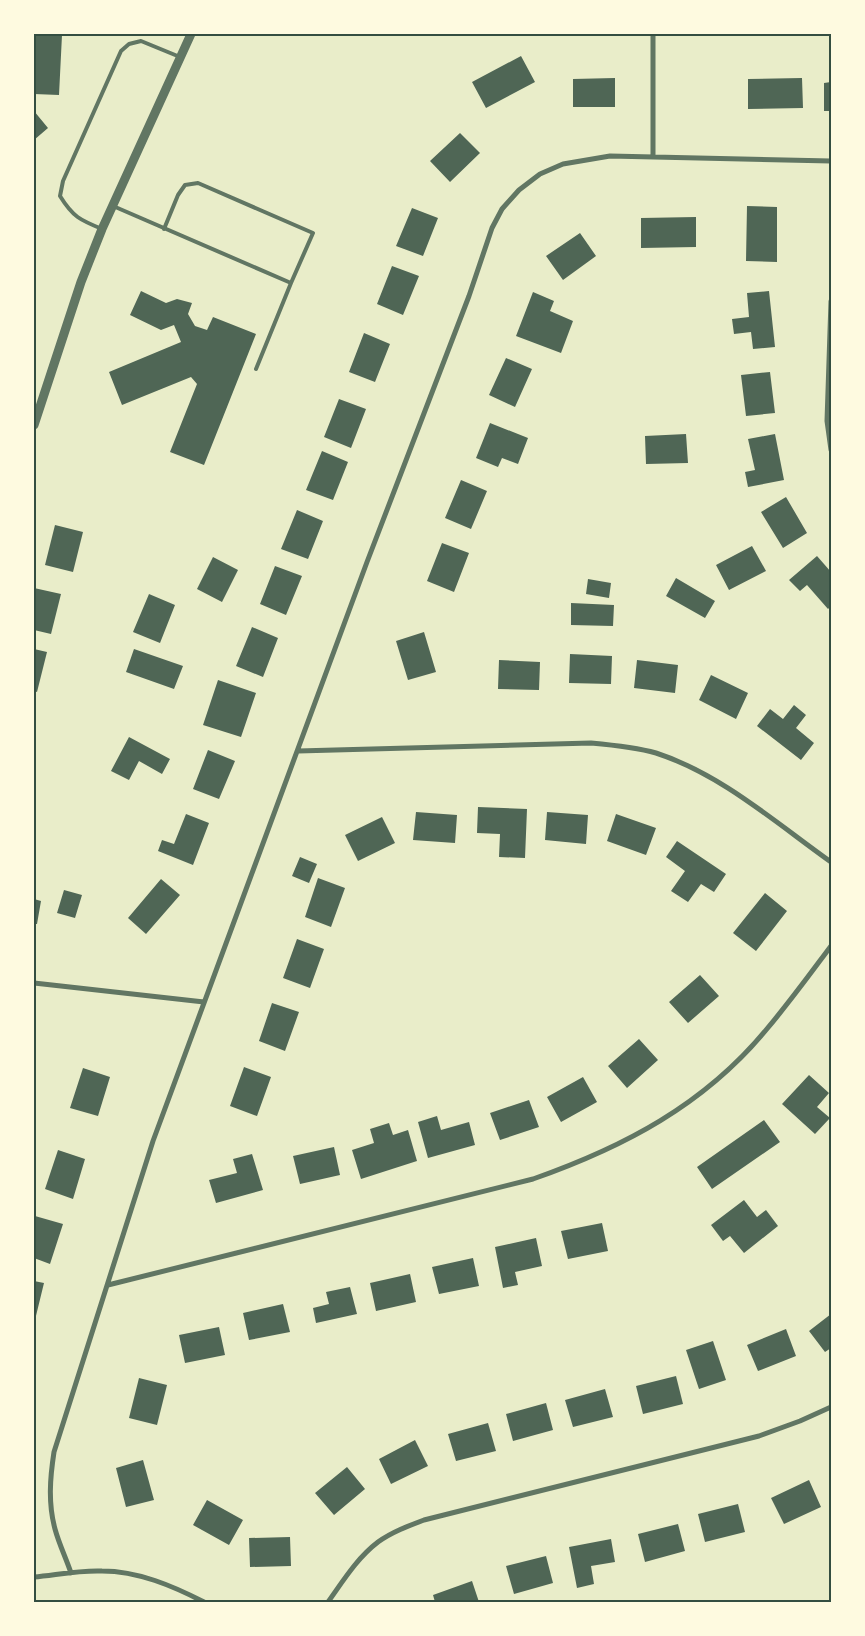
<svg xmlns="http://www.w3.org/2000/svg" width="865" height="1636" font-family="Barlow,sans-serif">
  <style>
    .building { fill: #4f6655 }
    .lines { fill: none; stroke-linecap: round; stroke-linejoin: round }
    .service { stroke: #617663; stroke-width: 4 }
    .minor { stroke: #617663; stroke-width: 5 }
    .tertiary { stroke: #617663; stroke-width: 9 }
    .neatline { fill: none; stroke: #344e41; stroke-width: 2 }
  </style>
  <rect width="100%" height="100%" fill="#e9edc9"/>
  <path class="building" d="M 34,34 L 62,35 L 59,95 L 34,94 Z
    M 521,56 L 535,82 L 486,108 L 472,82 Z
    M 615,78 L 615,107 L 573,107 L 573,79 Z
    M 802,78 L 803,108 L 748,109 L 748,79 Z
    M 831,82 L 831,111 L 824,111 L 824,83 Z
    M 34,111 L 48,128 L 34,140 Z
    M 460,133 L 480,153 L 450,182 L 430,161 Z
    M 747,206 L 777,207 L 777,262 L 746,261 Z
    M 412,208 L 438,218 L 423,256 L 396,246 Z
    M 696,217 L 696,247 L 641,248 L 641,218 Z
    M 580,233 L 596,256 L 563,280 L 546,256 Z
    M 392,266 L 419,276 L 403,315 L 377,304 Z
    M 141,291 L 166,303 L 177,299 L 192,303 L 188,314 L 195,326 L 207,330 L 213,317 L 256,334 L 204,465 L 170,452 L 197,384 L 191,377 L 122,405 L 109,372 L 181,342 L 174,325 L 161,330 L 130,315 Z
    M 769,291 L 775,347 L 753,349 L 751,332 L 734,334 L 732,319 L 749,317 L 747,293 Z
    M 533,292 L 554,301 L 550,311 L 573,321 L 561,353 L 516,336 Z
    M 364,333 L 390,344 L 375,382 L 349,372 Z
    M 506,358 L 532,369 L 515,407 L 489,395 Z
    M 770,372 L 775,413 L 746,416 L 741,375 Z
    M 339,399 L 366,409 L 351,448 L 324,437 Z
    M 490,423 L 528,438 L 518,464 L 502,458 L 498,467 L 476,458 Z
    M 686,434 L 688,463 L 646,464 L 645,436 Z
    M 775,434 L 784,480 L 748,487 L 745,472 L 755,470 L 748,439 Z
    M 322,451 L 348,462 L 333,500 L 306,490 Z
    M 461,480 L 487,491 L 471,529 L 445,518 Z
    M 786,497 L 807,533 L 783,548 L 761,512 Z
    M 297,510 L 323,521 L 308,559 L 281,549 Z
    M 55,525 L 83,532 L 73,572 L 45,565 Z
    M 442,543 L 469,553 L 454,592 L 427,581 Z
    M 752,546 L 766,571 L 729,590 L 716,565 Z
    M 817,556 L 831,572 L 831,606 L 828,609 L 807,585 L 800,591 L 789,580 Z
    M 213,557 L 238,570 L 222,602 L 197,589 Z
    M 275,566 L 302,576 L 286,615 L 260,604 Z
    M 676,578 L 715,601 L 705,618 L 666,596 Z
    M 588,579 L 611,583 L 609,598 L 586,594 Z
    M 34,588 L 61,594 L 51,634 L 34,630 Z
    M 149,594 L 175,605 L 160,643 L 133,632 Z
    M 571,603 L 614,605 L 613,626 L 571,625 Z
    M 252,627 L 278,638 L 263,677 L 236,666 Z
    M 424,632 L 436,672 L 408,680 L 396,641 Z
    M 34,649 L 47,652 L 37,692 L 34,691 Z
    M 134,649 L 183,666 L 174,689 L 126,672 Z
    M 570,654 L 612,656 L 611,684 L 569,683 Z
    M 499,660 L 540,662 L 539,690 L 498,689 Z
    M 637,660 L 678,665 L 675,693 L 634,688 Z
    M 711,675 L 748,693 L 736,719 L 699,700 Z
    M 218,680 L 256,693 L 241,737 L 203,725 Z
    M 794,705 L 806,715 L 796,728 L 814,743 L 801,760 L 757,726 L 770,709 L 783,719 Z
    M 129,737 L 170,759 L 162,774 L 139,761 L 129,780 L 111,771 Z
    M 208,750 L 235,761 L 219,799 L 193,789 Z
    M 478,807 L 527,809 L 525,858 L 499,857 L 500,834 L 477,833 Z
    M 416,812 L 457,815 L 455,843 L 413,840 Z
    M 547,812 L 588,815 L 586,844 L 545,840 Z
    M 186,814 L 209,823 L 193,865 L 158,851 L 162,840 L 174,844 Z
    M 616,814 L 656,828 L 646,855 L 607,841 Z
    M 382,817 L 395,843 L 358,861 L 345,835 Z
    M 677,841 L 726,874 L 714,892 L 701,884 L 688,902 L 671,891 L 685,871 L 666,857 Z
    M 300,857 L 317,864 L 309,883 L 292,876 Z
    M 318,878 L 345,888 L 331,927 L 305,917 Z
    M 161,879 L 180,895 L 146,934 L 128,918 Z
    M 64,890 L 82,895 L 75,918 L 57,913 Z
    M 765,893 L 787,911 L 756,951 L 733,933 Z
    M 34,899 L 41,901 L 37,924 L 34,924 Z
    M 297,939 L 324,949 L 310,988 L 283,978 Z
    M 700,975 L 719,996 L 688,1023 L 669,1002 Z
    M 272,1003 L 299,1012 L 285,1051 L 259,1041 Z
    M 639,1039 L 658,1060 L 627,1088 L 608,1066 Z
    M 244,1067 L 271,1077 L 257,1116 L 230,1106 Z
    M 83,1068 L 110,1077 L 98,1116 L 70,1108 Z
    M 809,1075 L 829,1093 L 817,1107 L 830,1118 L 815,1134 L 782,1104 Z
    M 583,1077 L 597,1102 L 561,1122 L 547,1097 Z
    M 529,1100 L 539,1127 L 500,1140 L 490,1113 Z
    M 437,1116 L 441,1130 L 469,1122 L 475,1145 L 428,1158 L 418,1122 Z
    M 764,1120 L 780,1142 L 712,1189 L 697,1167 Z
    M 389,1123 L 393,1135 L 408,1130 L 417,1161 L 361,1179 L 352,1150 L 374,1143 L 370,1129 Z
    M 334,1147 L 340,1175 L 300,1184 L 293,1156 Z
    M 58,1150 L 85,1159 L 73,1199 L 45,1189 Z
    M 252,1154 L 263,1190 L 216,1203 L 209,1180 L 237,1173 L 233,1159 Z
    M 744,1200 L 757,1217 L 766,1210 L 778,1226 L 744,1253 L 730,1236 L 723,1241 L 711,1225 Z
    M 35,1216 L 63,1224 L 50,1264 L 34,1258 L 34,1220 Z
    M 602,1223 L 608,1251 L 568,1259 L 561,1231 Z
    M 536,1238 L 542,1266 L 515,1272 L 518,1285 L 503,1288 L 495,1247 Z
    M 473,1258 L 479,1286 L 439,1294 L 432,1267 Z
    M 410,1274 L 416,1302 L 376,1311 L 370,1283 Z
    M 34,1281 L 44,1283 L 34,1324 Z
    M 350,1287 L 357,1314 L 316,1323 L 313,1308 L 329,1304 L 326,1292 Z
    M 283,1304 L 290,1332 L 249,1340 L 243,1313 Z
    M 831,1314 L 831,1348 L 825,1352 L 809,1331 Z
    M 219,1327 L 225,1355 L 185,1363 L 179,1335 Z
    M 786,1329 L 796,1356 L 758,1371 L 747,1345 Z
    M 713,1341 L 726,1380 L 699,1389 L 686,1350 Z
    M 676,1376 L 683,1404 L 643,1414 L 636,1386 Z
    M 139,1378 L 167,1385 L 157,1425 L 129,1418 Z
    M 605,1389 L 613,1417 L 573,1427 L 565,1400 Z
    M 546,1403 L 553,1430 L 513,1441 L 506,1414 Z
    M 488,1423 L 496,1451 L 456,1461 L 448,1434 Z
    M 415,1440 L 428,1466 L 391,1484 L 379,1459 Z
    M 143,1460 L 154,1500 L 126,1507 L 116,1468 Z
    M 347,1467 L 365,1489 L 334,1515 L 315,1493 Z
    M 809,1480 L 821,1507 L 784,1524 L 771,1498 Z
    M 207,1500 L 243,1520 L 229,1545 L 193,1525 Z
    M 738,1504 L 745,1532 L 705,1542 L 698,1514 Z
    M 678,1524 L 685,1551 L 645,1562 L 638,1534 Z
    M 290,1537 L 291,1566 L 250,1567 L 249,1538 Z
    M 611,1539 L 615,1562 L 591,1566 L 594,1584 L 577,1588 L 569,1547 Z
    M 546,1556 L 553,1583 L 514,1594 L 506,1566 Z
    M 472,1581 L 479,1602 L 435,1602 L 433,1595 Z"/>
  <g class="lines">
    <path class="service" d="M 113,206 L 291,283 L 313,233 L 198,183 L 185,185 L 178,195 L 164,229
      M 102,229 C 80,220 73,217 60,196 L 63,181 L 121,51 L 129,44 L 141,41 L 180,57
      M 256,369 L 291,283"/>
    <path class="minor" d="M 653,34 L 653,157
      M 831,301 L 827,421 L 831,450
      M 298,751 L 591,743 C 613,745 635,747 656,753 C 721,774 776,823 831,862
      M 34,983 L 204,1002
      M 108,1285 L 533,1179 C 624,1147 704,1105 766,1030 C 789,1003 810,974 831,946
      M 71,1573 C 66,1558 59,1544 55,1529 C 48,1503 50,1478 54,1452 L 153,1141 L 367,562 L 469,296 L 492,228 L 502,209 L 519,190 L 540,174 L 563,164 L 610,156 L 831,161
      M 34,1577 C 56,1575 79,1570 102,1571 C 138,1571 173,1586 204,1602
      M 328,1602 C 343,1581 357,1558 378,1542 C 392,1532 408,1526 424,1520 L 759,1436 L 800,1421 L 831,1407"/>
    <path class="tertiary" d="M 34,425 L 81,282 L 102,229 L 191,34"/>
  </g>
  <rect width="865" height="1636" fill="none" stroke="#fefae0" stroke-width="70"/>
  <rect x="35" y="35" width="795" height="1566" class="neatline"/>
</svg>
